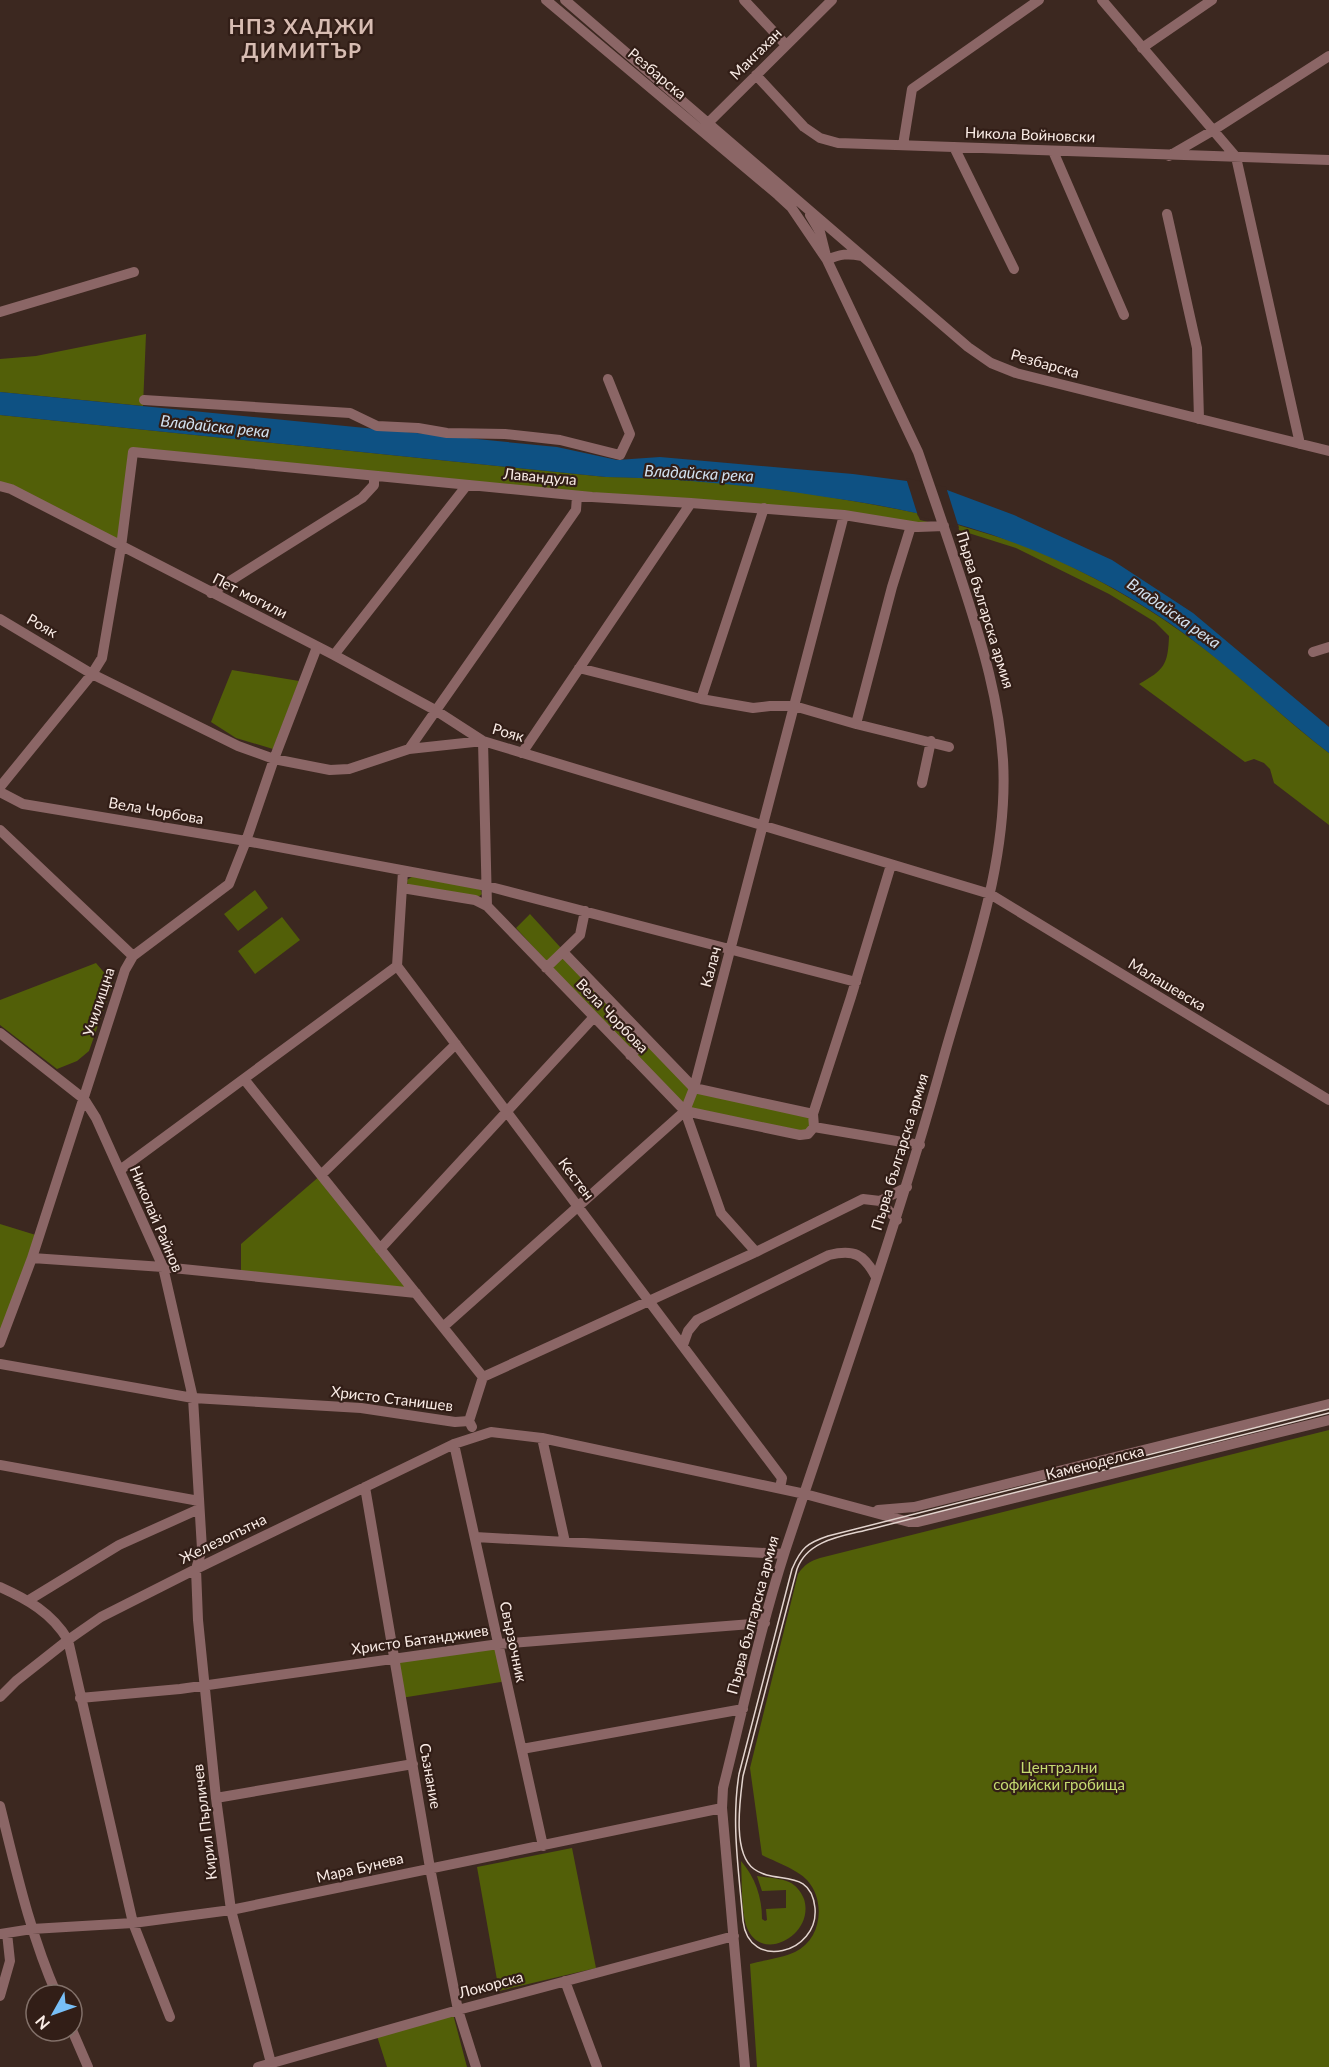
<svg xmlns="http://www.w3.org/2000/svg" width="1329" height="2067" font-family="Lato,sans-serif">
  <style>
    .green { fill: #525f08 }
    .water { fill: #0e5183 }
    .pier { fill: #3c2820 }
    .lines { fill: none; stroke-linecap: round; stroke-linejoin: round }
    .minor { stroke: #8b6666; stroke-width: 10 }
    .tram { stroke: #e3d4ce; stroke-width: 1.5 }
    .labels { text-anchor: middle; stroke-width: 4.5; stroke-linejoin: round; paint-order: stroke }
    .street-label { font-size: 15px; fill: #f9ebe5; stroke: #321e17 }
    .park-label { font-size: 15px; fill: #c6db71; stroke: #321e17 }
    .water-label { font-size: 16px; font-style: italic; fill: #d1e1f0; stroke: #321e17 }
    .district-label { font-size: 21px; font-weight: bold; letter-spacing: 1.5px; fill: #d7bcb2; stroke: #321e17 }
  </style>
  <rect width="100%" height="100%" fill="#3c2820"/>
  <path class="green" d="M 146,334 L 143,406 L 0,392 L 0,359 L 36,356 Z
    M 0,415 L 606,477 C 710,478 815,492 917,513 L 920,520 L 944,526 L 133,452 L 121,547 L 0,486 Z
    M 958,525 C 984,533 1011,540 1036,550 C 1095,576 1151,608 1202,647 C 1246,680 1285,720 1329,753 L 1329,825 L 1274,783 L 1270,769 L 1264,763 L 1254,759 L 1245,762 L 1139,684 C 1164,670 1168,665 1169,636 L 1155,622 L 1109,594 L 1016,548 L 959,530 Z
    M 232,670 L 299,681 L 273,749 L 236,738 L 211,722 Z
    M 413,876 L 480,888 L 482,894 L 477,898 L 408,887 L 407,880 Z
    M 255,890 L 268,908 L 238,931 L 224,914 Z
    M 530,914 L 561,948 L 547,962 L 516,928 Z
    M 282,917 L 300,940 L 255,974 L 238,951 Z
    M 563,952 L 694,1088 L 813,1114 L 808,1134 L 685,1111 L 546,968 Z
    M 96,963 L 113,983 L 89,1051 L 77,1061 L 57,1069 L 0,1025 L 0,1000 Z
    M 321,1175 L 416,1293 L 241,1275 L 241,1244 Z
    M 0,1224 L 39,1236 L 0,1343 Z
    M 1329,1430 L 1329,2067 L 757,2067 L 750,1964 C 764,1960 782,1958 795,1952 C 822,1939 826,1901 807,1880 C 798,1870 774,1861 762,1855 L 750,1768 L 798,1574 C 804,1565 810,1561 820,1558 Z
    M 499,1644 L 507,1681 L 401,1698 L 395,1659 Z
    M 572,1848 L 596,1968 L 499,1991 L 477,1867 Z
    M 741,1861 C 755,1877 762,1897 762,1919 L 765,1921 L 767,1920 L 766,1909 L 786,1908 L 786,1890 L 762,1891 L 757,1876 C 767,1878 779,1878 789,1882 C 796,1885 801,1892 804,1899 C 815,1934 764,1963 748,1930 C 741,1916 742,1878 741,1861 Z
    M 453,2014 L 467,2067 L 387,2067 L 376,2033 Z"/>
  <path class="water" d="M 0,392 L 557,447 L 617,460 L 660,457 L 853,474 L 907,481 L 947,490 L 1014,515 L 1112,560 L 1193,613 L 1329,727 L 1329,753 C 1274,711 1225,661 1168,622 C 1092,570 1005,534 916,513 C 877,504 839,499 800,493 C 735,484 671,478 606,477 L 0,415 Z"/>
  <path class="pier" d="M 906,478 L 946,487 L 959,528 L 918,516 Z"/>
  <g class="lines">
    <path class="minor" d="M 546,0 L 778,195 L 791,207 L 827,260 L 918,452 C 934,498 950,544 965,591 C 983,647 999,701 1003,760 C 1009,862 970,963 943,1060 C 897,1226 839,1388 785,1551 C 760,1629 743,1709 723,1788 L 722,1808 L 745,2067
      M 565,0 L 968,347 L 991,363 L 1016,373 L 1329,451
      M 744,0 L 786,45
      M 1102,0 L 1236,157 L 1300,444
      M 1142,48 L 1212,0
      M 756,75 L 804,127 L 820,138 L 838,143 L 1329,160
      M 704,127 L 832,0
      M 903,145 L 912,89 L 1039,0
      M 954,147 L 1014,269
      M 1053,151 L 1124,315
      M 1169,156 L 1212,131 L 1329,56
      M 1167,214 L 1197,348 L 1199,419
      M 810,215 L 820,232 L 826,256
      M 827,260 C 840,254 848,253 861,256
      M 0,312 L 134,272
      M 144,400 L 350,413 L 377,426 L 418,428 L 447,433 L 505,434 L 560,440 L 620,455 L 630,434 L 608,379
      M 0,486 L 11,489 L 334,655 L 435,710 L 483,741
      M 211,593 L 362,498 L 374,485 L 374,476
      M 0,619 L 92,674 L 238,746 L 274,759 L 330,770 L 349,769 L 409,749 L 483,741 L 990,894 L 1329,1100
      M 1313,652 L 1329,647
      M 334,655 L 467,485
      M 579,668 L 701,699 L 753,708 L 770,706 L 794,706 L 856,724 L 949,747
      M 701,699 L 764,508
      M 856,724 L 892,587 L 911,526
      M 483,741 L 487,906
      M 409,749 L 576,510 L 577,496
      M 522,753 L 691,503
      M 922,783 L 931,741
      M 0,787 L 92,674 L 102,658 L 121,547 L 133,452 L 592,497 L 691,503 L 844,515 L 918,527 L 944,526
      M 0,792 L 23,804 L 246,841 L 487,886 L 856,982
      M 0,830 L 133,956
      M 403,871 L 397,966 L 782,1478 L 780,1488
      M 402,888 L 475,900 L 487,906 L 685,1111 L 800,1135 L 808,1134 L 814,1127 L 813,1114 L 694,1088 L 563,952
      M 546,968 L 580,935 L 585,911
      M 0,1033 L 84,1099 L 96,1118 L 163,1267 L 193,1398 L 202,1549 L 196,1569 L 198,1620 L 216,1798 L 231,1910 L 272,2067
      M 630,1055 L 646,1040
      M 244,1079 L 483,1377
      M 685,1111 L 721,1213 L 756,1252
      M 813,1114 L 851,997 L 891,865
      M 814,1127 L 920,1145
      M 120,1170 L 397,966
      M 321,1175 L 456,1044
      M 880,1201 L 897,1220
      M 380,1249 L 593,1018
      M 32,1258 L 163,1267 L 416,1293
      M 443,1327 L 685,1111 L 694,1088 L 844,515
      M 0,1343 L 32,1258 L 125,970 L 133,956 L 229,884 L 246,841 L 274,759 L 317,647
      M 683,1345 L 688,1331 L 697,1320 L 829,1255 C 854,1249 864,1254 876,1277
      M 0,1364 L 193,1398 L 361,1408 L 455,1422 L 469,1421 L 472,1427
      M 469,1421 L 483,1377 L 756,1252 L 863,1199 L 880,1201 L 907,1187
      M 542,1438 L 565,1542
      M 454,1444 L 543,1846
      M 0,1465 L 199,1501
      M 365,1487 L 430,1868 L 458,2010 L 476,2067
      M 878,1510 L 914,1507 L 1329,1404
      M 475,1537 L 784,1554
      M 0,1587 C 27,1599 52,1613 68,1640 L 133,1923 L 170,2017
      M 29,1600 L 119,1545 L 199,1509
      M 0,1697 L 16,1681 L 68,1640 L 101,1617 L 196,1569 L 454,1444 L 491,1432 L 542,1438 L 805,1494 L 909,1522 L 918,1522 L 1329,1420
      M 80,1698 L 180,1689 L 499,1644 L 765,1623
      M 522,1749 L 743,1709
      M 216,1798 L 413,1764
      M 0,1806 C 16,1870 30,1934 57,1995
      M 0,1934 L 32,1929 L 133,1923 L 231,1910 L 722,1808
      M 565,1981 L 597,2067
      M 0,1996 L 10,1961 L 7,1933
      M 72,2030 L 88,2067
      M 258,2067 L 458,2010 L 734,1936"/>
    <path class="tram" d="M 1329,1409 L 828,1536 C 807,1543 801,1548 792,1569 L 739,1774 C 731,1823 739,1872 743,1921 C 749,1972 819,1953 815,1908 C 811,1867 775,1885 754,1869 C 732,1853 740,1800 743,1776 L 797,1569 C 808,1539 844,1536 871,1529 L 1329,1413"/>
  </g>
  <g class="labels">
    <g class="street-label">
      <text transform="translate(756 54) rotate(-45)" y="5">Макгахан</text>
      <text transform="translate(657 74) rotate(40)" y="5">Резбарска</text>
      <text transform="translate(1030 135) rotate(2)" y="5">Никола Войновски</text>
      <text transform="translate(1045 364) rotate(16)" y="5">Резбарска</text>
      <text transform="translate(540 477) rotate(5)" y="5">Лавандула</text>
      <text transform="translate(250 596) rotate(27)" y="5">Пет могили</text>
      <text transform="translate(985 610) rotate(73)" y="5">Първа българска армия</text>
      <text transform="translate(42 626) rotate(30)" y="5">Рояк</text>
      <text transform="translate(508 733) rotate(16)" y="5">Рояк</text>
      <text transform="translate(156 811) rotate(10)" y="5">Вела Чорбова</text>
      <text transform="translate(711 967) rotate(-75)" y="5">Калач</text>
      <text transform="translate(1167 985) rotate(31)" y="5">Малашевска</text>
      <text transform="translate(99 1002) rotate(-72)" y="5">Училищна</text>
      <text transform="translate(612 1016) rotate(46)" y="5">Вела Чорбова</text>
      <text transform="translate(900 1152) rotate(-73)" y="5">Първа българска армия</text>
      <text transform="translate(576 1179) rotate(53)" y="5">Кестен</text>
      <text transform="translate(156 1219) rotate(67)" y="5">Николай Райнов</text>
      <text transform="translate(392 1399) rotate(7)" y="5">Христо Станишев</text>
      <text transform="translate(1095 1463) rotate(-14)" y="5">Каменоделска</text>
      <text transform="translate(223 1539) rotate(-26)" y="5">Железопътна</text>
      <text transform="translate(753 1615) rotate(-75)" y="5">Първа българска армия</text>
      <text transform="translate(420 1640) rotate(-8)" y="5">Христо Батанджиев</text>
      <text transform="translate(513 1642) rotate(78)" y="5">Свързочник</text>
      <text transform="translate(430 1776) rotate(80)" y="5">Съзнание</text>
      <text transform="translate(205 1822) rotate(-97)" y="5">Кирил Пърличев</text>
      <text transform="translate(360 1868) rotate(-13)" y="5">Мара Бунева</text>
      <text transform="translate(491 1985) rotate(-15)" y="5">Локорска</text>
    </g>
    <g class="park-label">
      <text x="1059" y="1773">Централни<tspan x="1059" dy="17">софийски гробища</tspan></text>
    </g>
    <g class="water-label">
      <text transform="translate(215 426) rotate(6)" y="6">Владайска река</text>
      <text transform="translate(699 473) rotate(3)" y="6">Владайска река</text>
      <text transform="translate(1174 613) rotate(35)" y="6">Владайска река</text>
    </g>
    <g class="district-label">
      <text x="302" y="34">НПЗ ХАДЖИ<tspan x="302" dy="24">ДИМИТЪР</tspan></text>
    </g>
  </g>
  <g transform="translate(54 2013) rotate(230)"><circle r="28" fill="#321e17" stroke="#827069" stroke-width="1.5"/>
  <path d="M0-4.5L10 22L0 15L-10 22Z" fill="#78bff7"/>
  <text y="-9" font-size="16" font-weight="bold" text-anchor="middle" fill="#f9ebe5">N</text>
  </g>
</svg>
